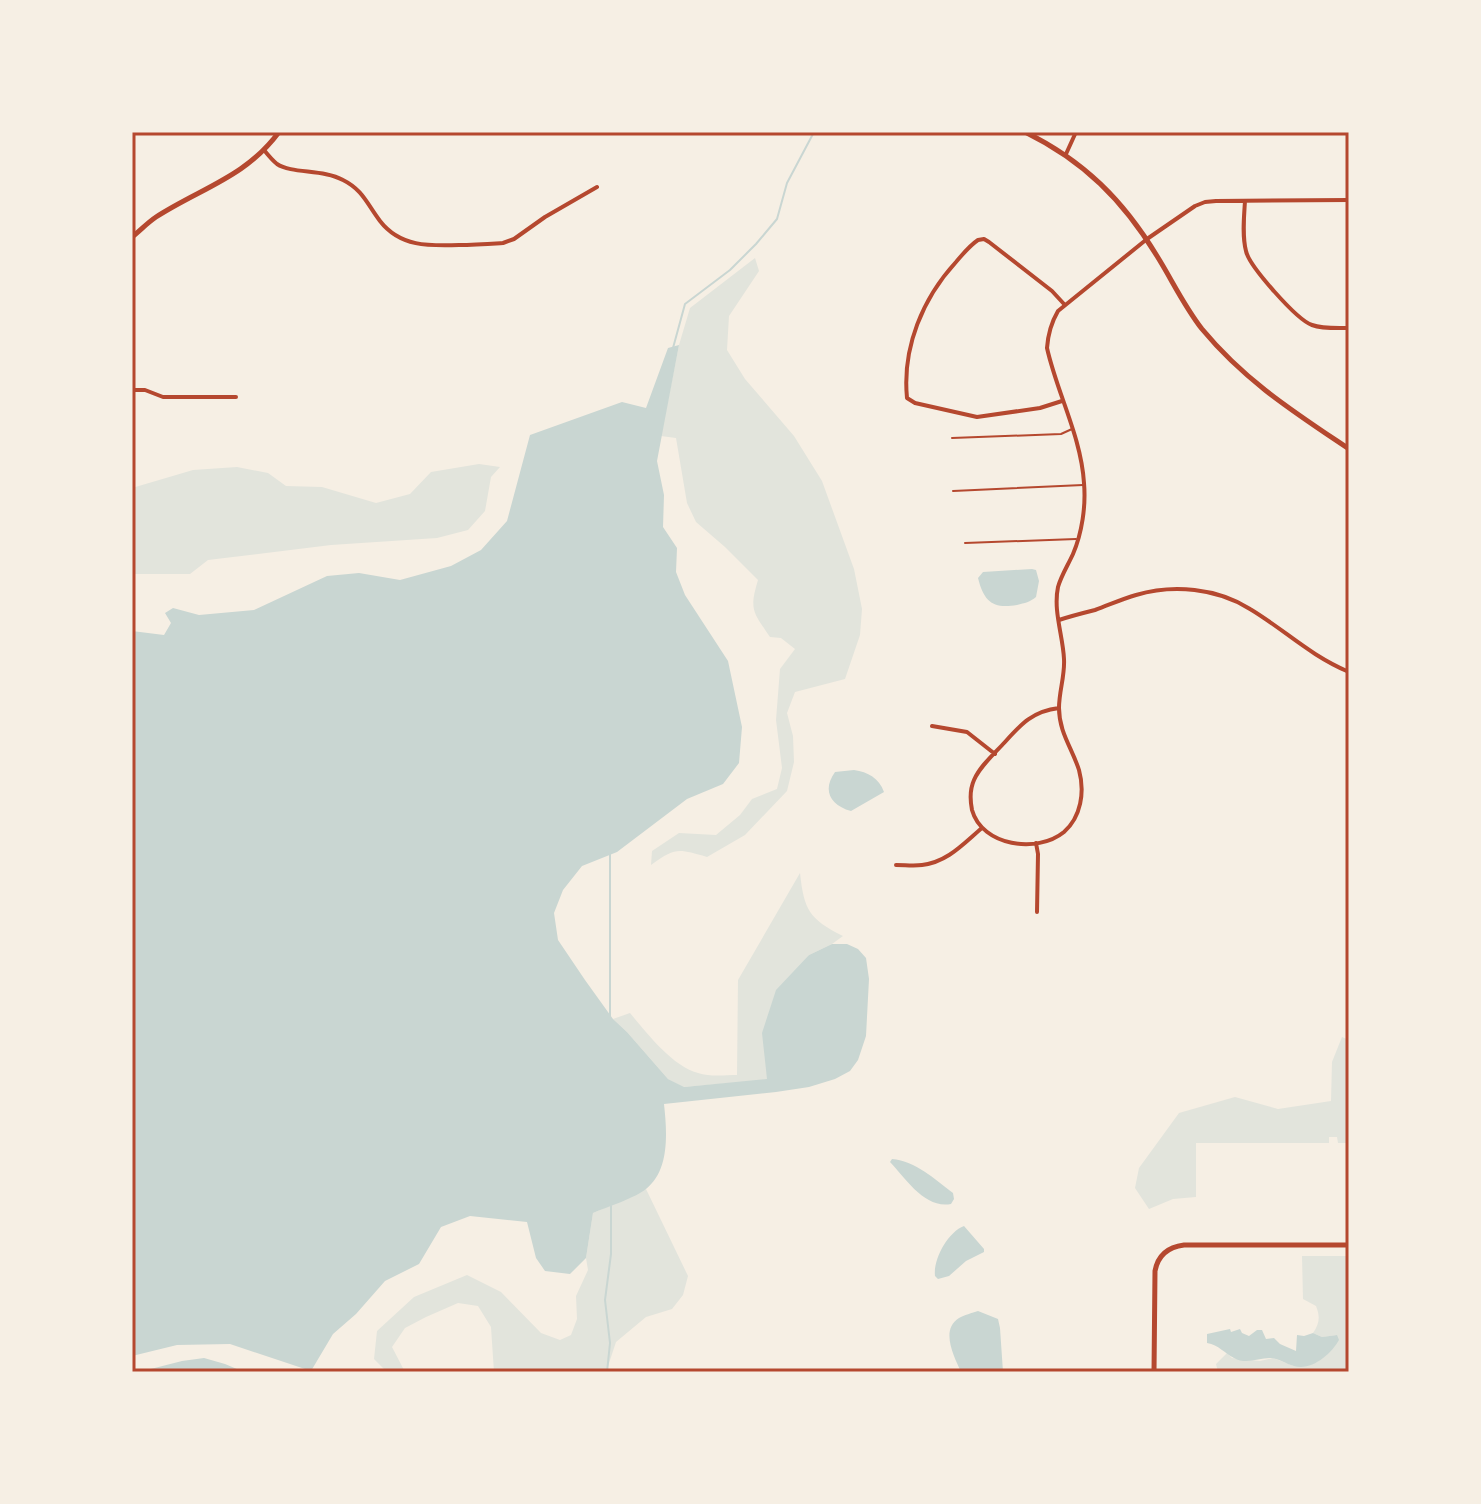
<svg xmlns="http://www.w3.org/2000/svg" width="1481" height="1504" font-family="'Roboto Condensed',sans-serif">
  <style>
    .green { fill: #e2e4dc }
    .water { fill: #c9d6d2 }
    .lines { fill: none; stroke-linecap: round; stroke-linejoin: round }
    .stream { stroke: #c9d6d2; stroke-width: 2 }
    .service { stroke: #b5482f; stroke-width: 2 }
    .minor { stroke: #b5482f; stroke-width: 4 }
    .tertiary { stroke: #b5482f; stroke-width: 5 }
    .neatline { fill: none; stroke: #b5482f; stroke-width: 3 }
  </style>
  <rect width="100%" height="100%" fill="#f6efe4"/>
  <path class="green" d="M 755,258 L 759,271 L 729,316 L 727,350 L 745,379 L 794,436 L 822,481 L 854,569 L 862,609 L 860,635 L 845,679 L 795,692 L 787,713 L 793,736 L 794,762 L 787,791 L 745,835 L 707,857 C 678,849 676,847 651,865 L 652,851 L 679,833 L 716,835 L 740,815 L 752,799 L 777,789 L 782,768 L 776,720 L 780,669 L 795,649 L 781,638 L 770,637 C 753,612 749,610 758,580 L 725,547 L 696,522 L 687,503 L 676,438 L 661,436 L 679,345 L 690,308 Z
    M 479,464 L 500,467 L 491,477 L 485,511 L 468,530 L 437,538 L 331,545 L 208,560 L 190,574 L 132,574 L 132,488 L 193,470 L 237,467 L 268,473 L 286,486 L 322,487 L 376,503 L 410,494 L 431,472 Z
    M 800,873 C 804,910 809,919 843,936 L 832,944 L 809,955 L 767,1080 L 683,1087 L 668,1079 L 627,1032 L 613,1019 L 630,1013 C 647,1033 672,1066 698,1073 C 710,1077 725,1075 737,1075 L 738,980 Z
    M 1342,1037 L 1349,1040 L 1349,1143 L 1338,1143 L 1337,1137 L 1329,1137 L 1329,1143 L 1196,1143 L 1196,1197 L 1173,1199 L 1149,1209 L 1135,1188 L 1139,1168 L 1179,1113 L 1235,1097 L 1278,1109 L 1331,1101 L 1332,1062 Z
    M 646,1189 L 688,1276 L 683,1295 L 672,1309 L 646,1317 L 616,1342 L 606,1372 L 494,1372 L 491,1327 L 478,1306 L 458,1303 L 426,1317 L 405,1328 L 392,1347 L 405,1372 L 387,1372 L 374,1359 L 377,1331 L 414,1297 L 467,1275 L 501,1292 L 541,1333 L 560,1340 L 571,1335 L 577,1319 L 576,1296 L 588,1270 L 586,1258 L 593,1213 Z
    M 1302,1256 L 1349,1256 L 1349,1372 L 1218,1372 L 1216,1364 L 1227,1353 L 1232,1358 L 1260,1361 L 1273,1358 L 1294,1366 L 1337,1335 L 1322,1337 L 1313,1333 C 1320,1323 1320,1316 1316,1306 L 1303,1299 Z"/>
  <path class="water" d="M 679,345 L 657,461 L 664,495 L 663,527 L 677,548 L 676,572 L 685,595 L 728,661 L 742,727 L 739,763 L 723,784 L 687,799 L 617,852 L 582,866 L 563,890 L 554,913 L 558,940 L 585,980 L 613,1019 L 627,1032 L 668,1079 L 684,1087 L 767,1079 L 762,1033 L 776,990 L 809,955 L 832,944 L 847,944 L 858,949 L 866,958 L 869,979 L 866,1036 L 858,1060 L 850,1071 L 835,1079 L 809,1087 L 776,1092 L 664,1104 C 667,1132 670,1170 646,1189 C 637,1197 605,1208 593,1213 L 586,1258 L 570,1274 L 545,1271 L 536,1258 L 527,1222 L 470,1216 L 441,1227 L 419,1264 L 385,1281 L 356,1314 L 333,1334 L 311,1371 L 230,1344 L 177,1345 L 132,1356 L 132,631 L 164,635 L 171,623 L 165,613 L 173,608 L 199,615 L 254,610 L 327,576 L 359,573 L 400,580 L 451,566 L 481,550 L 507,521 L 530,435 L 622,402 L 646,408 L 668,348 Z
    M 1032,569 L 1036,570 L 1039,581 L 1036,597 C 1030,602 1025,603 1017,605 C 993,609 984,602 978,578 L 983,572 Z
    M 854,770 C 868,772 879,778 884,792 L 851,811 C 830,805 822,790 835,772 Z
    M 892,1159 C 916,1161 934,1179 953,1193 L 954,1199 L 951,1204 C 925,1209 906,1179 890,1162 Z
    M 964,1226 L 984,1249 L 984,1252 L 966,1261 L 949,1276 L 938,1279 L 935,1276 C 933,1259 948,1232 964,1226 Z
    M 978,1311 L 998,1319 L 1000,1328 L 1003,1372 L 961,1372 C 954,1356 940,1330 959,1318 C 964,1315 972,1313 978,1311 Z
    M 1230,1329 L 1231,1332 L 1240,1329 L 1242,1333 L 1249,1336 L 1257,1330 L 1262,1330 L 1266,1339 L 1274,1338 L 1280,1344 L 1296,1351 L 1297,1335 L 1304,1336 L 1313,1333 L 1322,1337 L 1337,1335 L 1339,1340 C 1331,1354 1312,1371 1294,1366 C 1286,1364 1278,1358 1270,1358 C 1258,1358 1246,1365 1234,1358 C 1224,1353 1219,1345 1207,1343 L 1207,1334 Z
    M 204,1358 L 225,1364 L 244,1372 L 139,1372 L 182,1361 Z"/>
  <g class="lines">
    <path class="stream" d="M 673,348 L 685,304 L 730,270 L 756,244 L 777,219 L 787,183 L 814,132
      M 610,1016 L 610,854
      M 607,1372 L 610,1343 L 605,1300 L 611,1254 L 611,1206"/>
    <path class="service" d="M 952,438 L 1061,434 L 1072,429
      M 953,491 L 1083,485
      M 965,543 L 1076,539"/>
    <path class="minor" d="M 264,150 C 268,155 272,160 277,164 C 292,174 323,169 343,180 C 363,190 367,204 380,221 C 400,247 429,246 459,245 C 474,245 488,244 503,243 L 514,239 L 545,217 L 597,187
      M 1066,154 L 1076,132
      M 1245,201 C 1244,217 1242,236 1246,251 C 1249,266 1297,320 1312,325 C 1323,329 1337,328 1349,328
      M 132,390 L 145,390 L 163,397 L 236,397
      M 1062,401 L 1040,408 L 977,417 L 915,403 L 907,398 C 902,347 923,298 956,262 C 963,254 969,246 978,240 L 984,239 L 989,242 L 1052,291 L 1064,304
      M 1059,620 C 1071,616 1083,613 1095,610 C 1109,605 1122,599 1136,595 C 1173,584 1217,588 1250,609 C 1285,630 1309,655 1349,672
      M 1059,708 C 1033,711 1021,724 1005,742 C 994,754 980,766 974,780 C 970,789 970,800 972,810 C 982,846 1037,854 1064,832 C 1081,817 1085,792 1079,770 C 1072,748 1059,732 1059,708 C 1059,691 1065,676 1064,659 C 1063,636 1053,611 1058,587 C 1061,576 1068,565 1073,554 C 1082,533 1086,506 1084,483 C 1081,436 1057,393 1047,348 C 1048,334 1051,323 1058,311 L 1147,239 L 1195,206 L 1205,202 L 1216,201 L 1349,200
      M 932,726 L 967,732 L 995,754
      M 1036,843 L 1038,854 L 1037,912
      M 896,865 C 905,865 914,866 922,865 C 948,862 964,843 982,828"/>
    <path class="tertiary" d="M 1025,132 C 1084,161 1123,200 1157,256 C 1172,280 1184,306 1202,329 C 1245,381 1294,412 1349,449
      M 132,237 C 140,231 147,223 156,217 C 201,188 246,177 279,132
      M 1154,1372 L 1155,1271 C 1158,1255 1168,1247 1184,1245 L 1349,1245"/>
  </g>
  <rect width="1481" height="1504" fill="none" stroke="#f6efe4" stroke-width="268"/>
  <rect x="134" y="134" width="1213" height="1236" class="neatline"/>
</svg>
